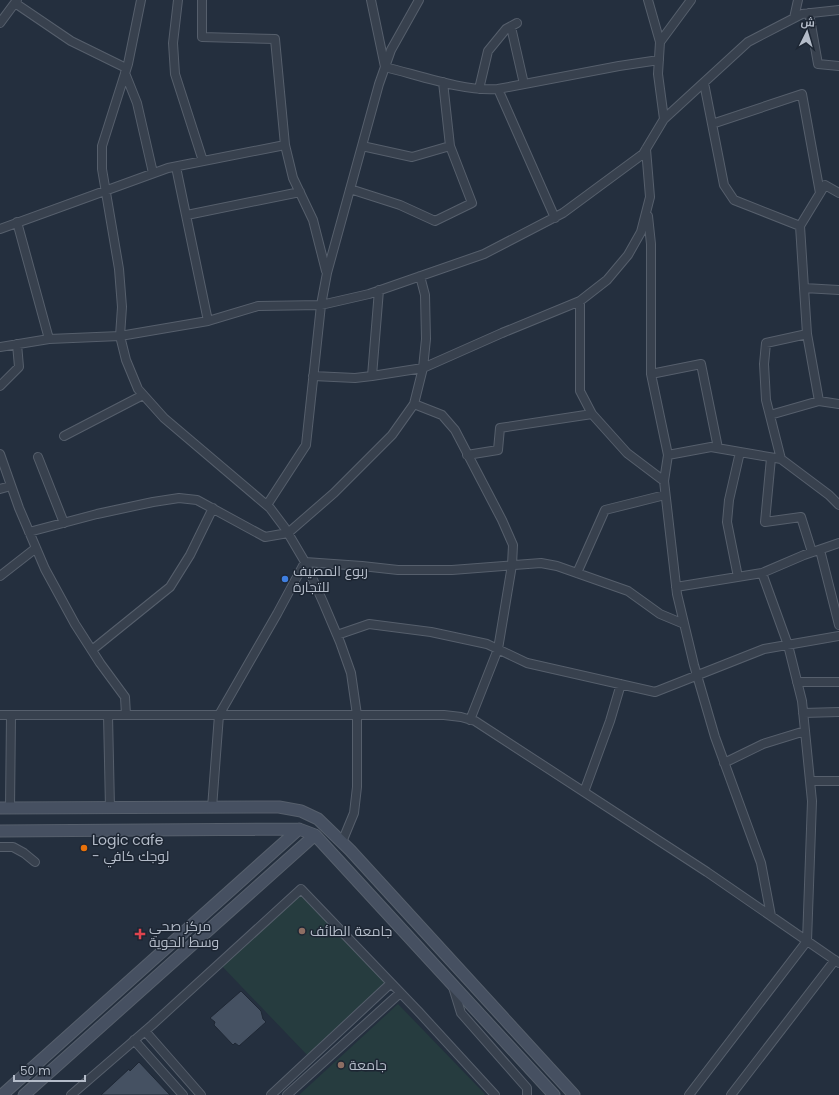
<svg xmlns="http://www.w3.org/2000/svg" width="839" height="1095" font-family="Poppins,Cairo,sans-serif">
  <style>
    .green { fill: #263c3f }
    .building { fill: #455162; stroke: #1f2835 }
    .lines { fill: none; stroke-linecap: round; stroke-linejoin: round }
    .street-casing { stroke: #565f6c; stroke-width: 10 }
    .secondary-casing { stroke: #565f6c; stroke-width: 13 }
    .street { stroke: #38414e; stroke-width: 8 }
    .secondary { stroke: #465061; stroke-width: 11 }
    .shop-dot { fill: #3f7fe0; stroke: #1d2633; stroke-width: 1.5 }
    .food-dot { fill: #e8710a; stroke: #1d2633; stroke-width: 1.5 }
    .education-dot { fill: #8d6e63; stroke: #1d2633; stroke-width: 1.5 }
    .health-dot { fill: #e0444e; stroke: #1d2633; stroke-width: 1.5 }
    .labels { text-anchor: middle; stroke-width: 3; stroke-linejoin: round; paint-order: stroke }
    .poi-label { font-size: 14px; fill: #b4bcc9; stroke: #1d2633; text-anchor: start }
  </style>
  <rect width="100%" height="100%" fill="#242f3e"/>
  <path class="green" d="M 301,889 L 391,983 L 310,1058 L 219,963 Z
    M 398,1004 L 485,1094 L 484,1095 L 299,1095 Z"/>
  <path class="building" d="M 241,991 L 261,1011 L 263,1019 L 266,1022 L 239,1046 L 235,1043 L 233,1045 L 214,1025 L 215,1022 L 210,1018 Z
    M 139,1062 L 170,1095 L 101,1095 L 129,1069 L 130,1071 Z"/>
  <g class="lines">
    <defs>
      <path id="street" d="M 141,0 L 128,64 L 102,146 L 102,169 L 119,269 L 122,307 L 120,336 L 126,360 L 138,389 L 164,418 L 270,508 L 285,528 L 305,562 L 323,602 L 340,642 L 351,673 L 357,715 L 357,787 L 354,813 L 342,842
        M 178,0 L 173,43 L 175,74 L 203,161
        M 202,0 L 202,37 L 275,39 L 285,145
        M 371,0 L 385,67 C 418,75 465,92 498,89 L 555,218
        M 648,0 L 660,42 L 658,74 L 664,119
        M 15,3 L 71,41 L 126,68
        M 809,13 L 818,64 L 839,66
        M 794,18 L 798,0
        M 0,23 L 17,0
        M 511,27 L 524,84
        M 660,42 L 691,0
        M 125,73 L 137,103 L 153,173
        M 704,83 L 724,185 L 734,200 L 800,226
        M 479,89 L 488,51 L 506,29 L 517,23
        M 498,89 L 619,66 L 659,60
        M 712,124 L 802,94 L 820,193
        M 362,146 L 412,157 L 450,146 L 443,82
        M 176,167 L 208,321
        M 350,189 L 400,205 L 435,221 L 472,203 L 450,146
        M 839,193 L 825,185 L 800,226 L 804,288 L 839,290
        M 187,215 L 300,192
        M 648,216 L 651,244 L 651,374 L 668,455 L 711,447 L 781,459 L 829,495 L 839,505
        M 17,222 L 49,339
        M 0,229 L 168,168 L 285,145 L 293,178 L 313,220 L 326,271
        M 580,301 L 580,391 L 592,414 L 627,453 L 664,481 L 677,594 L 694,665 L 715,737 L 761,863 L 771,916
        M 807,334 L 819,401
        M 0,347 L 49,339 L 120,336 L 208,321 L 258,306 L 321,305 L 369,294 L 484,254 L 563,213 L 643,154 L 664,119 L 748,42 L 802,14 L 839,10
        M 651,374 L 701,364 L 718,448
        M 313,376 L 355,378 L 372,376 L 423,368 L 502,333 L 580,301 L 607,280 L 628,255 L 641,232 L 650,197 L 646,149
        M 372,376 L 379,290
        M 0,386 L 19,367 L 17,344
        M 414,404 L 442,415 L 455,430 L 502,520 L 513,545 L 512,565 L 498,649 L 470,720
        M 770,415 L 819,401 L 839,404
        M 64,436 L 143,395
        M 0,454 L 19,508 L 45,569 L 75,624 L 100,663 L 125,697 L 126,715
        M 467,455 L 498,450 L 500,428 L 592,414
        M 38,457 L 64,523
        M 771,458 L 765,522 L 801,517 L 812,552
        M 781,459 L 766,400 L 764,364 L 766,343 L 807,334 L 804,288
        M 664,481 L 668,455
        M 0,489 L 11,486
        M 267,505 L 306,445 L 321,305 L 327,273 L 379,84 L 391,50 L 419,0
        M 29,532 L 97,514 L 153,502 L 179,498 L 197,500 L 265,537 L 288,533 L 334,493 L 392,435 L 414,404 L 423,368 L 426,339 L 425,295 L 420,276
        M 820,550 L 839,625
        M 577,573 L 605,510 L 665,495
        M 0,576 L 36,548
        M 738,577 L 727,522 L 729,500 L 740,452
        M 676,587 L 762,573
        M 337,635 L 369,624 L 431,632 L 487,644 L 527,663 L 655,692 L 764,649 L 839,636
        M 92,650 L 170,587 L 190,555 L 213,508
        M 797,682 L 839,682
        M 803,713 L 839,712
        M 0,715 L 444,715 L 461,717 L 475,721 L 707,872 L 839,963
        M 108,715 L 110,808
        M 724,763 L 763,744 L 805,731
        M 810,781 L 839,781
        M 584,792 L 610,721 L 621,684
        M 10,808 L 11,715
        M 212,808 L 219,715 L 277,614 L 305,562 L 362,566 L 398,570 L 452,570 L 541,563 L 557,566 L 628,591 L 660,614 L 684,624
        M 0,847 L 13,847 L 24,853 L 35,862
        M 453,987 L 461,1013 L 527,1088 L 527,1095
        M 145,1031 L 201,1095
        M 134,1040 L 183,1095
        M 71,1095 L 152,1025 L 301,889 L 418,1011 L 495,1095
        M 271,1095 L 391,983
        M 287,1095 L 400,993
        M 689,1095 L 807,941 L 812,801 L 802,701 L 788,645 L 762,573 L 804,555 L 839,543
        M 731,1095 L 835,960"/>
      <path id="secondary" d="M 0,808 L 279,807 L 301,811 L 318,819 L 350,850 L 574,1095
        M 0,831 L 299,829 L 315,835 L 554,1095
        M 2,1095 L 299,829
        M 24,1095 L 315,835"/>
    </defs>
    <use href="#street" class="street-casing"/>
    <use href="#secondary" class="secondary-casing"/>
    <use href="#street" class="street"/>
    <use href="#secondary" class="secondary"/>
  </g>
  <circle class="shop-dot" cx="285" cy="579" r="4"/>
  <circle class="food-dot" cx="84" cy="848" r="4"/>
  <g class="education-dot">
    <circle cx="302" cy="931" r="4"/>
    <circle cx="341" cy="1065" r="4"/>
  </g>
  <path class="health-dot" d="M138 928h4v4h4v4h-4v4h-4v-4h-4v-4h4z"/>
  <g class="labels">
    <g class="poi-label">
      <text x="293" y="576">ربوع المصيف<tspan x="293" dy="16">للتجارة</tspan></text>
      <text x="92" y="845">Logic cafe<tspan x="92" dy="16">- لوجك كافي</tspan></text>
      <text x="149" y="931">مركز صحي<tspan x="149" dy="16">وسط الحوية</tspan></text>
      <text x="310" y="936">جامعة الطائف</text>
      <text x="349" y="1070">جامعة</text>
    </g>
  </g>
  <g transform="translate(807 32) rotate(5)" stroke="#1d2633" stroke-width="3" paint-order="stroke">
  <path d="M0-3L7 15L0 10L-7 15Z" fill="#b4bcc9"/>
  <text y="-6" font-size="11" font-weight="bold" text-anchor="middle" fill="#b4bcc9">ش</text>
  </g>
  <path d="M14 1075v6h71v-6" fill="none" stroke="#b4bcc9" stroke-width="2"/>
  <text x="20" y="1075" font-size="12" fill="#b4bcc9" stroke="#1d2633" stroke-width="3" paint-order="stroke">50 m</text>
</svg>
